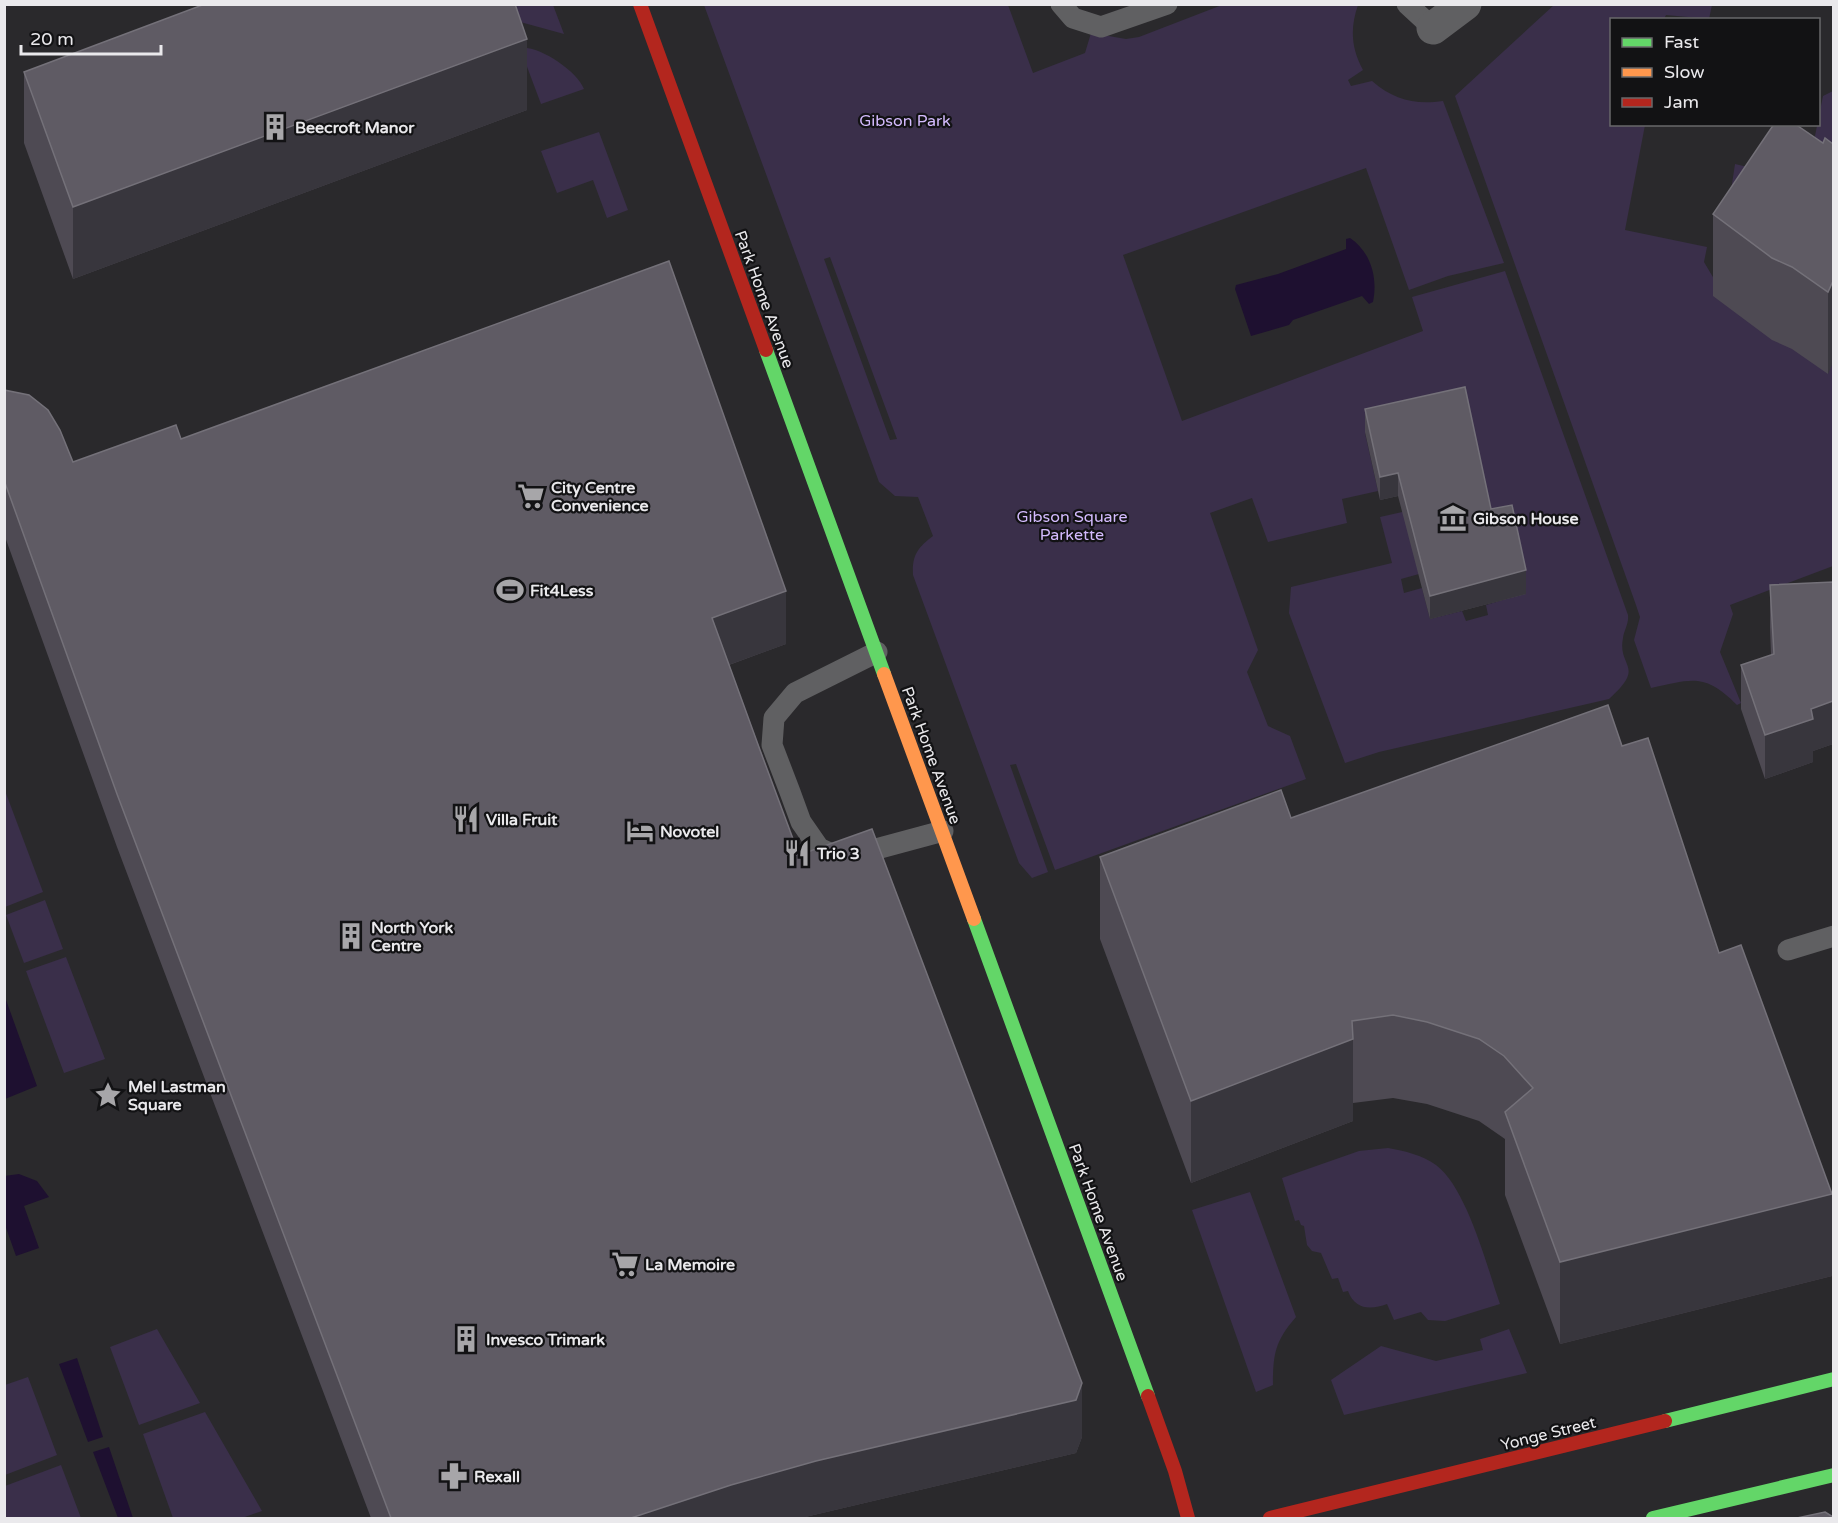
<svg xmlns="http://www.w3.org/2000/svg" width="1838" height="1523" font-family="'Varela Round',sans-serif">
  <style>
    .green { fill: #3a2f4a; fill-rule: evenodd }
    .water { fill: #1e1030 }
    .lines { fill: none; stroke-linecap: round; stroke-linejoin: round }
    .lane { stroke: #606062; stroke-width: 21 }
    .street { stroke: #606062; stroke-width: 33 }
    .fast { stroke: #63d668; stroke-width: 14 }
    .slow { stroke: #ff974d; stroke-width: 14 }
    .jam { stroke: #b3261e; stroke-width: 14 }
    .wall { fill: #4e4a53 }
    .shaded-wall { fill: #38363d }
    .building { fill: #5f5b64; stroke: #747179; stroke-width: 1.5 }
    .labels { text-anchor: middle; stroke-width: 4.5; stroke-linejoin: round; paint-order: stroke }
    .park-label { font-size: 16px; fill: #d4bbfe; stroke: #121214 }
    .poi-label { font-size: 16px; font-weight: bold; fill: #eae9ec; stroke: #121214; text-anchor: start }
    .street-label { font-size: 16px; fill: #eae9ec; stroke: #121214 }
  </style>
  <rect width="100%" height="100%" fill="#2a292c"/>
  <path class="green" d="M 508,5 L 553,5 L 564,34 L 513,20 Z
    M 704,5 L 1008,5 L 1033,73 L 1085,53 L 1091,33 L 1126,39 L 1139,37 L 1222,5 L 1358,5 C 1350,28 1351,48 1363,70 L 1348,80 L 1351,86 L 1372,81 C 1394,100 1415,105 1443,101 L 1504,263 L 1448,276 L 1409,290 L 1366,168 L 1123,255 L 1182,421 L 1423,331 L 1412,297 L 1505,271 L 1628,615 C 1629,624 1624,630 1623,638 C 1617,668 1647,665 1609,699 L 1379,752 L 1345,763 L 1289,613 L 1291,587 L 1392,563 L 1380,517 L 1420,508 L 1419,574 L 1401,579 L 1404,593 L 1422,588 L 1430,619 L 1462,611 L 1466,621 L 1488,615 L 1486,605 L 1526,593 L 1365,433 L 1378,491 L 1342,499 L 1347,523 L 1268,542 L 1252,498 L 1210,513 L 1258,650 L 1247,672 L 1268,726 L 1290,736 L 1306,779 L 1055,870 L 1016,764 L 1010,765 L 1048,872 L 1032,878 L 1019,863 L 913,575 C 912,556 917,548 933,536 L 918,497 L 895,496 L 879,482 ZM 830,257 L 897,439 L 890,440 L 824,259 Z
    M 1554,5 L 1712,5 L 1709,19 L 1666,15 L 1664,19 L 1612,20 L 1612,124 L 1645,125 L 1625,230 L 1707,247 L 1704,262 L 1717,284 L 1735,164 L 1806,181 L 1823,96 L 1833,91 L 1833,566 L 1730,605 L 1733,614 L 1720,652 L 1741,703 L 1737,705 C 1705,673 1693,679 1651,688 L 1634,640 L 1640,617 L 1636,605 L 1455,96 Z
    M 520,48 C 539,45 577,71 584,89 L 541,104 Z
    M 599,132 L 628,210 L 607,218 L 593,180 L 557,193 L 541,151 Z
    M 4,788 L 43,892 L 5,907 L 4,907 Z
    M 45,900 L 63,949 L 24,963 L 6,915 Z
    M 66,957 L 105,1059 L 64,1073 L 26,971 Z
    M 1388,1148 C 1405,1151 1422,1155 1436,1165 C 1467,1188 1487,1267 1500,1304 L 1445,1321 L 1428,1320 L 1421,1312 L 1394,1320 L 1387,1304 C 1371,1310 1355,1310 1348,1291 L 1343,1292 L 1338,1278 L 1332,1279 L 1321,1253 L 1312,1251 L 1307,1245 L 1304,1226 L 1301,1225 L 1299,1220 L 1295,1221 L 1282,1178 L 1359,1151 Z
    M 1250,1192 L 1296,1317 C 1275,1341 1273,1354 1273,1385 L 1256,1392 L 1192,1210 Z
    M 157,1329 L 200,1403 L 139,1425 L 110,1347 Z
    M 1509,1329 L 1527,1373 L 1344,1415 L 1331,1380 L 1381,1346 L 1436,1361 L 1483,1350 L 1480,1339 Z
    M 28,1377 L 57,1455 L 5,1475 L 5,1385 Z
    M 205,1412 L 262,1511 L 242,1518 L 173,1518 L 143,1434 Z
    M 61,1465 L 81,1518 L 5,1518 L 5,1486 Z"/>
  <path class="water" d="M 1350,238 C 1371,252 1378,278 1373,302 L 1369,304 L 1362,296 L 1293,320 L 1289,325 L 1251,336 L 1235,289 L 1236,285 L 1278,274 L 1346,249 L 1346,239 Z
    M 5,997 L 37,1086 L 5,1099 L 4,1099 Z
    M 19,1174 L 37,1181 L 49,1197 L 24,1206 L 39,1248 L 16,1256 L 5,1225 L 4,1176 Z
    M 77,1358 L 103,1437 L 88,1442 L 59,1364 Z
    M 109,1447 L 133,1518 L 118,1518 L 93,1452 Z"/>
  <g class="lines">
    <path class="lane" d="M 1061,4 L 1073,18 L 1101,27 L 1167,4
      M 1407,4 L 1433,28
      M 877,652 L 795,693 L 774,718 L 772,745 L 790,792 L 801,822 L 819,848 L 838,857 L 854,855 L 943,831
      M 1788,950 L 1834,936"/>
    <path class="street" d="M 1433,28 L 1465,4"/>
    <path class="fast" d="M 766,350 L 884,674
      M 974,919 L 1148,1396
      M 1665,1421 L 1834,1379
      M 1653,1518 L 1834,1475"/>
    <path class="slow" d="M 884,674 L 974,919"/>
    <path class="jam" d="M 640,4 L 766,350
      M 1148,1396 L 1175,1471 L 1188,1518
      M 1270,1518 L 1665,1421"/>
  </g>
  <path class="wall" d="M 24,72 L 527,110 L 73,279 L 24,143 Z
    M 1823,143 L 1833,144 L 1828,374 L 1792,349 L 1772,340 L 1713,296 L 1713,214 Z
    M 4,390 L 73,462 L 181,439 L 786,644 L 729,665 L 799,855 L 1082,1437 L 1076,1453 L 801,1518 L 371,1518 L 117,847 L 4,534 Z
    M 1365,409 L 1491,509 L 1526,594 L 1430,619 L 1398,496 L 1380,500 L 1365,432 Z
    M 1833,582 L 1833,744 L 1813,751 L 1813,762 L 1765,779 L 1741,709 L 1741,665 L 1771,655 L 1770,628 L 1770,585 Z
    M 1622,746 L 1719,953 L 1832,1276 L 1560,1344 L 1505,1195 L 1505,1139 L 1479,1121 L 1427,1104 L 1393,1098 L 1353,1103 L 1353,1121 L 1191,1183 L 1100,939 L 1100,857 L 1291,818 Z"/>
  <path class="shaded-wall" d="M 527,39 L 527,110 L 73,279 L 73,207 Z
    M 1833,281 L 1833,363 L 1828,374 L 1828,292 Z
    M 1398,473 L 1398,496 L 1380,500 L 1380,477 Z
    M 1526,570 L 1526,594 L 1430,619 L 1430,596 Z
    M 786,591 L 786,644 L 712,671 L 712,618 Z
    M 1833,701 L 1833,744 L 1813,751 L 1813,762 L 1765,779 L 1765,735 L 1811,709 Z
    M 1353,1039 L 1353,1121 L 1191,1183 L 1191,1101 Z
    M 1832,1194 L 1832,1276 L 1560,1344 L 1560,1262 Z
    M 1082,1383 L 1082,1437 L 1076,1453 L 801,1518 L 631,1518 L 731,1485 Z"/>
  <path class="building" d="M 205,4 L 515,4 L 527,39 L 73,207 L 24,72 Z
    M 1774,124 L 1795,124 L 1823,143 L 1825,138 L 1833,144 L 1833,281 L 1828,292 L 1792,267 L 1772,258 L 1713,214 Z
    M 669,261 L 786,591 L 712,618 L 760,750 L 799,855 L 872,829 L 1082,1383 L 1076,1400 L 816,1461 L 731,1485 L 631,1518 L 391,1518 L 117,794 L 4,480 L 4,390 L 29,395 L 48,410 L 60,430 L 73,462 L 176,425 L 181,439 Z
    M 1465,387 L 1491,509 L 1512,505 L 1526,570 L 1430,596 L 1398,473 L 1380,477 L 1365,409 Z
    M 1833,582 L 1833,701 L 1811,709 L 1813,719 L 1765,735 L 1741,665 L 1774,654 L 1770,585 Z
    M 1608,705 L 1622,746 L 1648,738 L 1719,953 L 1741,945 L 1832,1194 L 1560,1262 L 1505,1112 L 1533,1088 L 1504,1056 L 1479,1039 L 1427,1022 L 1393,1015 L 1352,1021 L 1353,1039 L 1191,1101 L 1100,857 L 1281,790 L 1291,818 Z
    M 1825,1512 L 1833,1517 L 1833,1518 L 1797,1518 Z"/>
  <defs>
    <symbol id="building-bare" viewBox="-9 -9 18 18"><path d="M-4-6H4V6H1V3H-1V6H-4ZM-2.5-4.3h1.7v1.8h-1.7ZM.8-4.3h1.7v1.8H.8ZM-2.5-1h1.7V.8h-1.7ZM.8-1h1.7V.8H.8Z" fill="#a7a6a9" stroke="#121214" stroke-width="2.5" paint-order="stroke"/></symbol>
    <symbol id="supermarket-bare" viewBox="-9 -9 18 18"><path d="M-6-5.5h2.5l.6 2H6L4.5 2H-2.5L-4.4-4H-6ZM-1.5 3.2a1.3 1.3 0 1 0 .1 0ZM3 3.2a1.3 1.3 0 1 0 .1 0Z" fill="#a7a6a9" stroke="#121214" stroke-width="2.5" paint-order="stroke"/></symbol>
    <symbol id="museum-bare" viewBox="-9 -9 18 18"><path d="M0-6L6-3V-2H-6V-3ZM-5-1h2V3h-2ZM-1-1h2V3h-2ZM3-1h2V3H3ZM-6 4H6V6H-6Z" fill="#a7a6a9" stroke="#121214" stroke-width="2.5" paint-order="stroke"/></symbol>
    <symbol id="stadium-bare" viewBox="-9 -9 18 18"><path d="M0-5a6.5 5 0 1 0 0 10a6.5 5 0 1 0 0-10ZM-3.5-1.8h7v3.6h-7Z" fill="#a7a6a9" stroke="#121214" stroke-width="2.5" paint-order="stroke"/></symbol>
    <symbol id="restaurant-bare" viewBox="-9 -9 18 18"><path d="M-5-6h1v4h1v-4h1v4h1v-4h1v5L-1.5 .5V6h-2V.5L-5-1ZM5-6V6H3V1.5H1.5Q1.5-4 5-6Z" fill="#a7a6a9" stroke="#121214" stroke-width="2.5" paint-order="stroke"/></symbol>
    <symbol id="hotel-bare" viewBox="-9 -9 18 18"><path d="M-6-4.5h1.5V1H6V5H4.5V3h-9V5H-6ZM-4 0a1.8 1.8 0 1 1 3.6 0ZM.5 0V-2.5h3Q6-2.5 6 0Z" fill="#a7a6a9" stroke="#121214" stroke-width="2.5" paint-order="stroke"/></symbol>
    <symbol id="sight-bare" viewBox="-9 -9 18 18"><path d="M0-6L1.8-2.2L6-1.7L2.9 1.2L3.7 5.4L0 3.3L-3.7 5.4L-2.9 1.2L-6-1.7L-1.8-2.2Z" fill="#a7a6a9" stroke="#121214" stroke-width="2.5" paint-order="stroke"/></symbol>
    <symbol id="pharmacy-bare" viewBox="-9 -9 18 18"><path d="M-2-6h4v4h4v4h-4v4h-4v-4h-4v-4h4Z" fill="#a7a6a9" stroke="#121214" stroke-width="2.5" paint-order="stroke"/></symbol>
  </defs>
  <g fill-rule="evenodd">
    <use href="#building-bare" x="256" y="108" width="38" height="38"/>
    <use href="#supermarket-bare" x="512" y="477" width="38" height="38"/>
    <use href="#museum-bare" x="1434" y="499" width="38" height="38"/>
    <use href="#stadium-bare" x="491" y="571" width="38" height="38"/>
    <use href="#restaurant-bare" x="447" y="800" width="38" height="38"/>
    <use href="#hotel-bare" x="621" y="812" width="38" height="38"/>
    <use href="#restaurant-bare" x="778" y="834" width="38" height="38"/>
    <use href="#building-bare" x="332" y="917" width="38" height="38"/>
    <use href="#sight-bare" x="89" y="1076" width="38" height="38"/>
    <use href="#supermarket-bare" x="606" y="1245" width="38" height="38"/>
    <use href="#building-bare" x="447" y="1320" width="38" height="38"/>
    <use href="#pharmacy-bare" x="435" y="1457" width="38" height="38"/>
  </g>
  <g class="labels">
    <g class="park-label">
      <text x="905" y="126">Gibson Park</text>
      <text x="1072" y="522">Gibson Square<tspan x="1072" dy="18">Parkette</tspan></text>
    </g>
    <g class="poi-label">
      <text x="295" y="133">Beecroft Manor</text>
      <text x="551" y="493">City Centre<tspan x="551" dy="18">Convenience</tspan></text>
      <text x="1473" y="524">Gibson House</text>
      <text x="530" y="596">Fit4Less</text>
      <text x="486" y="825">Villa Fruit</text>
      <text x="660" y="837">Novotel</text>
      <text x="817" y="859">Trio 3</text>
      <text x="371" y="933">North York<tspan x="371" dy="18">Centre</tspan></text>
      <text x="128" y="1092">Mel Lastman<tspan x="128" dy="18">Square</tspan></text>
      <text x="645" y="1270">La Memoire</text>
      <text x="486" y="1345">Invesco Trimark</text>
      <text x="474" y="1482">Rexall</text>
    </g>
    <g class="street-label">
      <text transform="translate(765 299) rotate(70)" y="6">Park Home Avenue</text>
      <text transform="translate(932 755) rotate(70)" y="6">Park Home Avenue</text>
      <text transform="translate(1099 1212) rotate(70)" y="6">Park Home Avenue</text>
      <text transform="translate(1548 1433) rotate(-14)" y="6">Yonge Street</text>
    </g>
  </g>
  <rect width="1838" height="1523" fill="none" stroke="#eae9ec" stroke-width="12"/>
  <rect x="1610" y="18" width="210" height="108" fill="#121214" stroke="#68686a" stroke-width="1.5"/>
  <rect x="1622" y="38" width="30" height="9" fill="#63d668" stroke="#68686a" stroke-width="1.5"/>
  <text x="1664" y="48" font-size="18" fill="#eae9ec">Fast</text>
  <rect x="1622" y="68" width="30" height="9" fill="#ff974d" stroke="#68686a" stroke-width="1.5"/>
  <text x="1664" y="78" font-size="18" fill="#eae9ec">Slow</text>
  <rect x="1622" y="98" width="30" height="9" fill="#b3261e" stroke="#68686a" stroke-width="1.5"/>
  <text x="1664" y="108" font-size="18" fill="#eae9ec">Jam</text>
  <path d="M21 45v9h140v-9" fill="none" stroke="#eae9ec" stroke-width="3"/>
  <text x="30" y="45" font-size="18" fill="#eae9ec" stroke="#121214" stroke-width="4.5" paint-order="stroke">20 m</text>
</svg>
